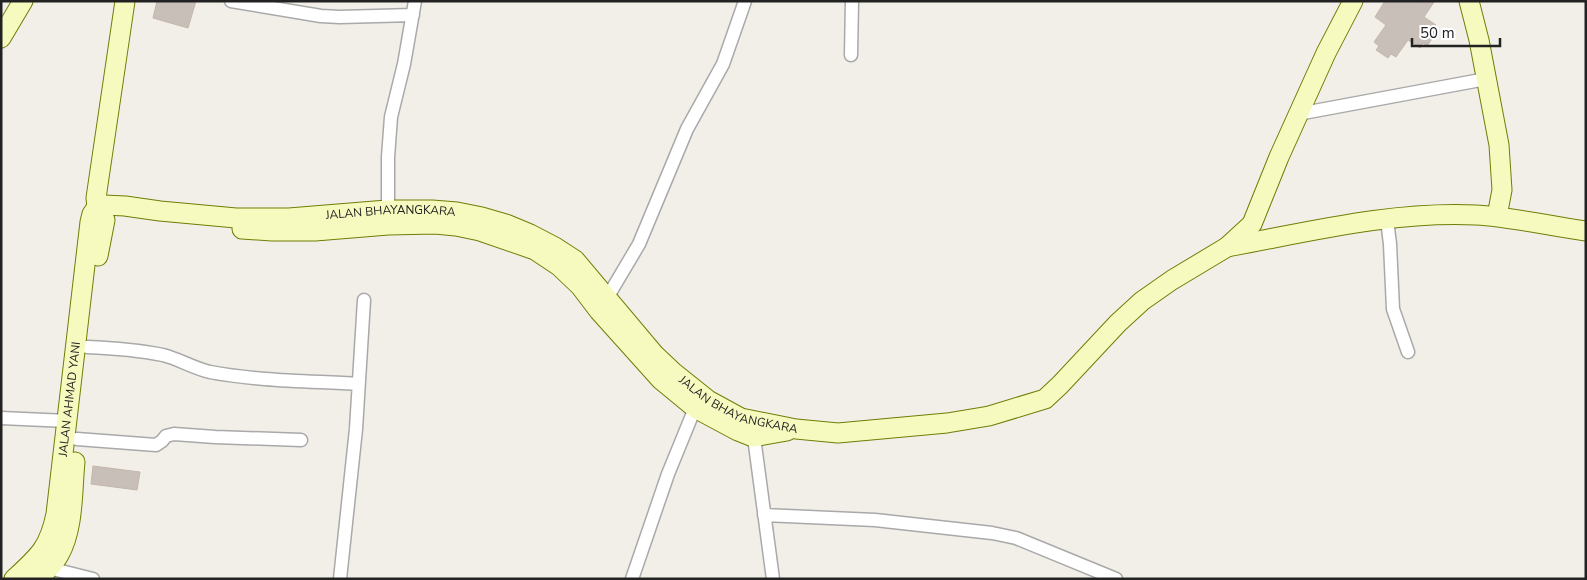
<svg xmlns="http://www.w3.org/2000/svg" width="1587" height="580" font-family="'Nunito Sans',sans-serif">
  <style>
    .building { fill: #c7bfb8; stroke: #c4b6ab }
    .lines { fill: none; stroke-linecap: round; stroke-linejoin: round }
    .street-casing { stroke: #a9a9a9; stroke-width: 15 }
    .secondary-casing { stroke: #707d05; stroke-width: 21 }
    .street { stroke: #fff; stroke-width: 12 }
    .secondary { stroke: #f7fabf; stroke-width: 19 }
    .labels { text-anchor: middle; stroke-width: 4; stroke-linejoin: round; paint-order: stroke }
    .street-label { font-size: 12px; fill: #222; stroke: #fff }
  </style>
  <rect width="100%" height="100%" fill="#f2efe9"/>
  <path class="building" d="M 157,1 L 196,1 L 188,28 L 153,18 Z
    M 1385,1 L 1434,2 L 1424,17 L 1436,25 L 1432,30 L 1436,33 L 1427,46 L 1423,43 L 1420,48 L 1408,40 L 1396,57 L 1391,54 L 1388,58 L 1376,50 L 1379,46 L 1374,42 L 1386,25 L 1375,17 Z
    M 93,466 L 140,472 L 137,490 L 91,484 Z"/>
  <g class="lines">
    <defs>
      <path id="street" d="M 231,1 L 321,16 L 340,17 L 413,15
        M 851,55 L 852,1
        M 1298,114 L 1486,79
        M 388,216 L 388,157 L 391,117 L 404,64 L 415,1
        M 1387,220 L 1390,244 L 1393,309 L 1408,352
        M 607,298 L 639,244 L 687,129 L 723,64 L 745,1
        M 87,347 C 112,348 138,350 163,355 C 179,359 193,368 210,372 C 258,381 309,381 358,384
        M 1,418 L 67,421
        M 753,430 L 773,579
        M 77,439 L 156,445 L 162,441 L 166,436 L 174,434 L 215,437 L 301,440
        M 764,515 L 875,520 L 992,533 L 1016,538 L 1116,579
        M 49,568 L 93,579
        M 340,579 L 356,429 L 364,300
        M 632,579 L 668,474 L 695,408"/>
      <g id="secondary">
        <path d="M 1469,1 L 1479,40 L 1499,145 L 1502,190 L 1497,216"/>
        <path d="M 1,38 L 23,1"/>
        <path d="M 103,216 L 97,207 L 96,198 L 125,1"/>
        <path d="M 242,229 L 272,231 L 315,231 L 388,225 L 435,224 L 456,226 L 480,231 L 535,250 L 559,266 L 580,286 L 599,311 L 661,380 L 695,408 L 738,431 L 753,437 L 787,431"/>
        <path d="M 1227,247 C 1309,232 1392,211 1476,215 C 1513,217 1549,226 1586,231"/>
        <path d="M 98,256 L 105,220"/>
        <path id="s1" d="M 14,579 C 39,556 49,548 56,514 L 90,222 L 92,214 L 97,207 L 104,205 L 125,206 L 160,211 L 236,218 L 289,218 L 387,210 L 432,210 L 457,212 L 482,217 L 506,224 L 530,234 L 555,247 L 575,260 L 655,355 L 673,372 L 708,400 L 741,418 L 796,429 L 838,433 L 947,423 L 989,416 L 1045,399 L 1060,385 L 1118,323 L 1142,301 L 1172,280 L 1227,247 L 1252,224 L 1279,157 L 1326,53 L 1353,1"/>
        <path d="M 38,579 C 46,572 54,564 59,555 C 74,528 72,492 75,462"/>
      </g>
    </defs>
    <use href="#street" class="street-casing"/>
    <use href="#secondary" class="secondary-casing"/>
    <use href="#street" class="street"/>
    <use href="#secondary" class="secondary"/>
  </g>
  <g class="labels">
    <g class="street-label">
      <text dy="4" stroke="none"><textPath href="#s1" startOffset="685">JALAN BHAYANGKARA</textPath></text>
      <text dy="4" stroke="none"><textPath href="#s1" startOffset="195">JALAN AHMAD YANI</textPath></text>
      <text dy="4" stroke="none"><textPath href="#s1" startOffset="1104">JALAN BHAYANGKARA</textPath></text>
    </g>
  </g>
  <rect width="1587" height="580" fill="none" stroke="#222222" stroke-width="5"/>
  <path d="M1412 38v8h88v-8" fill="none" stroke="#222222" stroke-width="2.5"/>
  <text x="1420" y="38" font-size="15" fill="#222222" stroke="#ffffff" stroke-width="4" paint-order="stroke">50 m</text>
</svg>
